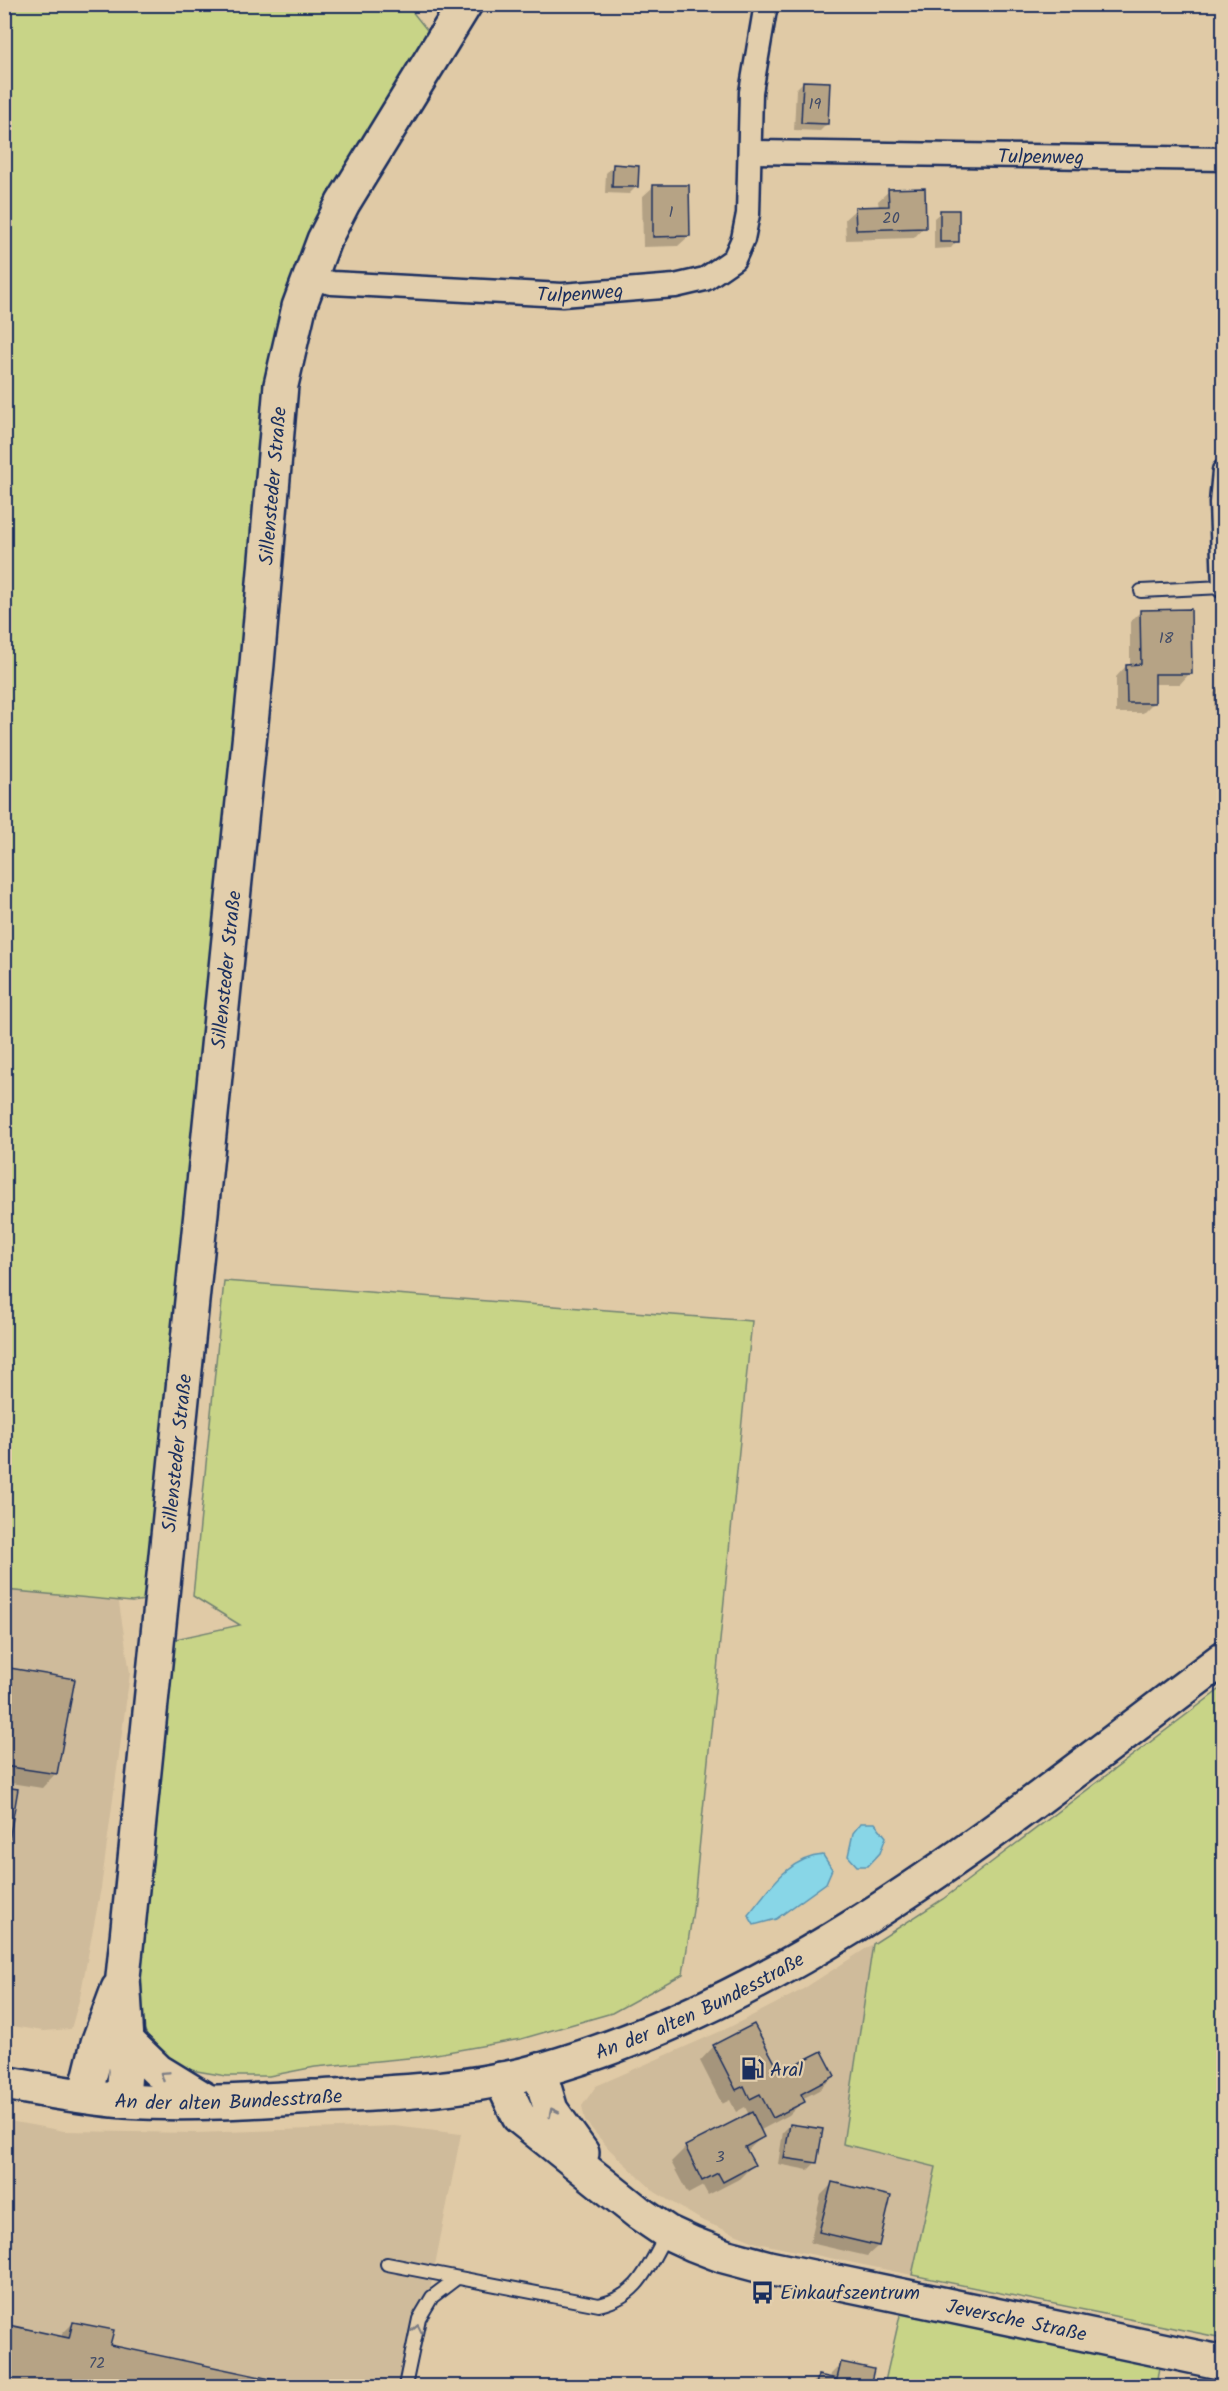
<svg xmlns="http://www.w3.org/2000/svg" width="1228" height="2391" font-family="Kalam,sans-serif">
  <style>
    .built { fill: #cfbb9b }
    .green { fill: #c8d487; stroke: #728272; stroke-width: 1.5 }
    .water { fill: #88d6e7; stroke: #5c93b0; stroke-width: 1.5 }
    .shadow { fill: #0003 }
    .building { fill: #b6a385; stroke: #1b2f5e; stroke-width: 1.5 }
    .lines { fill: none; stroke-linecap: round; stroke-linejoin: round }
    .lane-casing { stroke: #1b2f5e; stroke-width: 16 }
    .street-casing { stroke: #1b2f5e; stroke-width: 27 }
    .secondary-casing { stroke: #1b2f5e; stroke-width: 38 }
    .lane { stroke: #e2ceac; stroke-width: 12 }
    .street { stroke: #e2ceac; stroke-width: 22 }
    .secondary { stroke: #e2ceac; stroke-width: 33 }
    .oneway { stroke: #7e7e85 }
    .labels { text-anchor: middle; stroke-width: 4.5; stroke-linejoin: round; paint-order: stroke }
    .number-label { font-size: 16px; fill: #424c68 }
    .street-label { font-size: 20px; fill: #1b2f5e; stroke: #e2ceac }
    .poi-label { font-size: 20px; fill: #1b2f5e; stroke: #e2ceac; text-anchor: start }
  </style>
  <rect width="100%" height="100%" fill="#e0caa6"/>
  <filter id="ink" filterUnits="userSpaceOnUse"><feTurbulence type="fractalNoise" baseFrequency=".0167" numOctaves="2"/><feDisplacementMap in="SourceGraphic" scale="12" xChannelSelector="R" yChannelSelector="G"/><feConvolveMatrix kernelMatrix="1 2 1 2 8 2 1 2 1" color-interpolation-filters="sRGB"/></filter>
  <g filter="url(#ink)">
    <path class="built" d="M 4,1587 L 118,1597 L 130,1673 L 101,1888 L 80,1997 L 71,2029 L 43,2031 L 5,2025 Z
      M 873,1944 L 843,2144 L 936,2167 L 912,2275 L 757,2243 L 703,2221 L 655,2192 L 610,2150 L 585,2121 L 582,2106 L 596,2086 L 728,2028 L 800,1991 Z
      M 4,2120 L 64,2131 L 196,2133 L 394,2126 L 461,2134 L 411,2386 L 5,2386 Z"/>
    <path class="green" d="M 4,5 L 407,5 L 431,35 L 293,301 L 151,1599 L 132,1602 L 5,1590 Z
      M 224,1281 L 752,1321 L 693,1910 L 683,1974 L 612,2013 L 521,2039 L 419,2057 L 315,2067 L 269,2076 L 226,2076 L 185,2069 L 155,2049 L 137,2016 L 175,1639 L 240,1625 L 193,1596 Z
      M 1223,1687 L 1223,2338 L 912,2275 L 936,2167 L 843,2144 L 873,1944 L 943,1899 Z
      M 901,2311 L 1159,2367 L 1156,2386 L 884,2386 Z"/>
    <path class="water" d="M 861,1823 L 875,1823 L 886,1837 L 880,1853 L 868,1866 L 857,1866 L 848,1856 L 853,1833 Z
      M 823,1855 L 832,1869 L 826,1883 L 776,1919 L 754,1925 L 748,1915 C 768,1891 788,1857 823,1855 Z"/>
    <path class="shadow" d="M 803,82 L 827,124 L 820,131 L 794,130 L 796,89 Z
      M 613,166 L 636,187 L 629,194 L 605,193 L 606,173 Z
      M 653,187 L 689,236 L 678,246 L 643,247 L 642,197 Z
      M 889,191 L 924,227 L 914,238 L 846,240 L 845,219 L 856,209 L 879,208 L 878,201 Z
      M 941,212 L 957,241 L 951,248 L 934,249 L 934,218 Z
      M 1140,612 L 1190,673 L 1180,684 L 1154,684 L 1154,702 L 1143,713 L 1116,713 L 1116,677 L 1126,666 L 1130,666 L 1130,622 Z
      M 1224,683 L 1224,731 L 1215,731 L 1214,693 Z
      M 4,1668 L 56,1773 L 42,1788 L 4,1782 Z
      M 714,2046 L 779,2074 L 834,2076 L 819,2090 L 802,2099 L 803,2101 L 789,2115 L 759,2131 L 762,2137 L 746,2152 L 753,2165 L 739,2179 L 708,2195 L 703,2186 L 688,2194 L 671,2162 L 686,2147 L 749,2115 L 745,2107 L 736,2112 L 730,2100 L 722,2104 L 700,2061 Z
      M 790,2125 L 821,2130 L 815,2163 L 808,2170 L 778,2164 L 783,2132 Z
      M 832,2184 L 878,2246 L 867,2256 L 810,2243 L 821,2195 Z
      M 73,2323 L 109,2346 L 297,2386 L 4,2386 L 4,2326 L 62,2338 L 62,2334 Z
      M 841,2364 L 872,2370 L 868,2386 L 809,2386 L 819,2377 L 830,2379 L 831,2374 Z
      M 305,2380 L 333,2386 L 299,2386 Z"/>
    <path class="building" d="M 803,81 L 830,82 L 828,124 L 801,123 Z
      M 613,164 L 639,166 L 638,187 L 612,187 Z
      M 653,185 L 689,185 L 690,236 L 653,237 Z
      M 925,188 L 926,228 L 856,230 L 855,207 L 889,206 L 888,189 Z
      M 940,210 L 959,210 L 959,242 L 940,242 Z
      M 1191,609 L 1192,674 L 1155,674 L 1155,703 L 1127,703 L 1126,665 L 1141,664 L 1140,610 Z
      M 4,1667 L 75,1679 L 57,1774 L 4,1766 Z
      M 4,1787 L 18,1789 L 4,1870 Z
      M 754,2024 L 780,2072 L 822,2051 L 835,2076 L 801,2094 L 805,2102 L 773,2118 L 760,2094 L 750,2099 L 744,2086 L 736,2090 L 713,2045 Z
      M 752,2112 L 764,2137 L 745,2147 L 755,2165 L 723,2182 L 718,2173 L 702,2181 L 685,2146 Z
      M 790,2124 L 823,2129 L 817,2163 L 784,2158 Z
      M 832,2182 L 891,2196 L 879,2246 L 819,2232 Z
      M 73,2322 L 114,2330 L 110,2345 L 303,2386 L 305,2379 L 340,2386 L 4,2386 L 4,2324 L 69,2338 Z
      M 841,2362 L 874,2369 L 870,2386 L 816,2386 L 818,2375 L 837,2379 Z"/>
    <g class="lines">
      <defs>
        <path id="lane" d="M 1141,591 L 1223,587
          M 387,2264 L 599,2305 C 640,2296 648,2266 667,2233
          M 405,2386 L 419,2319 L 432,2297 L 457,2278"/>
        <g id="street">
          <path id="s1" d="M 750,152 L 1224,159"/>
          <path id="s2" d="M 309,278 L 332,283 L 562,295 L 675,286 L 705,279 L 734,259 L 743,239 L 748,214 L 751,92 L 766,4"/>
          <path d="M 1224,471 L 1221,503 L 1224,587"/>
        </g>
        <g id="secondary">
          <path d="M 127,2041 L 158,2071 L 207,2101"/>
          <path d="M 539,2070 L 551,2110 L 582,2153"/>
          <path id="s3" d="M 501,2079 L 519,2117 L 639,2213 L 667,2232 L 693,2244 L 724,2256 L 769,2268 L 1224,2363"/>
          <path id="s4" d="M 4,2083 C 44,2090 84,2098 125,2101 C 187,2105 251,2101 313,2097 C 389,2093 467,2091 541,2070 C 800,1997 1012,1817 1224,1658"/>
          <path d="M 85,2096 L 98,2043 L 118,1989"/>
          <path id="s5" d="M 123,2100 L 127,2041 L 123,1977 L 257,664 L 281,385 L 299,307 L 324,240 L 343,203 L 465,4"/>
        </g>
      </defs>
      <use href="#lane" class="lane-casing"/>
      <use href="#street" class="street-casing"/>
      <use href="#secondary" class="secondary-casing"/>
      <use href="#lane" class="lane"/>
      <use href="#street" class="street"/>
      <use href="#secondary" class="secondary"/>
    </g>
    <defs><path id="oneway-chevron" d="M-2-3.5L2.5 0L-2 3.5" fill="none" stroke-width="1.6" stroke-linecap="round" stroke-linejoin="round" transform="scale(1.5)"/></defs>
    <g class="oneway">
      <use href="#oneway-chevron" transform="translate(164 2075) rotate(-146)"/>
      <use href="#oneway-chevron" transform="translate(553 2112) rotate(-117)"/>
      <use href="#oneway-chevron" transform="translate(417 2329) rotate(-78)"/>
    </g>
  </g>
  <defs>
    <symbol id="fuel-bare" viewBox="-9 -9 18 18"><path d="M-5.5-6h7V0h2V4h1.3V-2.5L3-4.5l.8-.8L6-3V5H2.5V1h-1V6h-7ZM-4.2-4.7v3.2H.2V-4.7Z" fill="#1b2f5e" stroke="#e2ceac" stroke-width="2.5" paint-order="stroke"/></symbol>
    <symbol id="bus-bare" viewBox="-9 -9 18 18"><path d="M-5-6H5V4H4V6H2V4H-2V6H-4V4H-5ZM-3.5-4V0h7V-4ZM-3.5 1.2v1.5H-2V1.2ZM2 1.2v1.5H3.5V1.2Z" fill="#1b2f5e" stroke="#e2ceac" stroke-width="2.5" paint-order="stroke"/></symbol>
  </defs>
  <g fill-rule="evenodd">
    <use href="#fuel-bare" x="736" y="2052" width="33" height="33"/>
    <use href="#bus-bare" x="746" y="2276" width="33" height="33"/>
  </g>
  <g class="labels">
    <g class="number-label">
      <text x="815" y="109">19</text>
      <text x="671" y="217">1</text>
      <text x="891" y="223">20</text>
      <text x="1166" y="643">18</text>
      <text x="720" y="2162">3</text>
      <text x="97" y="2368">72</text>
    </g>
    <g class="street-label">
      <text dy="7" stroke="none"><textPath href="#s1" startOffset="291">Tulpenweg</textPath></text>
      <text dy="7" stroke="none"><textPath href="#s2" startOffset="272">Tulpenweg</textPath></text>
      <text dy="7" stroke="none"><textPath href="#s5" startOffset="1622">Sillensteder Straße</textPath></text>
      <text dy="7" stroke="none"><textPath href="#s5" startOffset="1136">Sillensteder Straße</textPath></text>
      <text dy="7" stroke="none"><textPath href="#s5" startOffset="650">Sillensteder Straße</textPath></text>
      <text dy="7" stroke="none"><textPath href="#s4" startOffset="712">An der alten Bundesstraße</textPath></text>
      <text dy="7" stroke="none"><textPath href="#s4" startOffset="226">An der alten Bundesstraße</textPath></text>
      <text dy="7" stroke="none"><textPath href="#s3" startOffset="591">Jeversche Straße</textPath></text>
    </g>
    <g class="poi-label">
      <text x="770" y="2076">Aral</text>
      <text x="780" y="2299">Einkaufszentrum</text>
    </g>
  </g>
  <rect width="1228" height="2391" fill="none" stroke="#e2ceac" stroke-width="24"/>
  <rect x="12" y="12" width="1204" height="2367" fill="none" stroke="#1b2f5e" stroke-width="2" filter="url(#ink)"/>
</svg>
